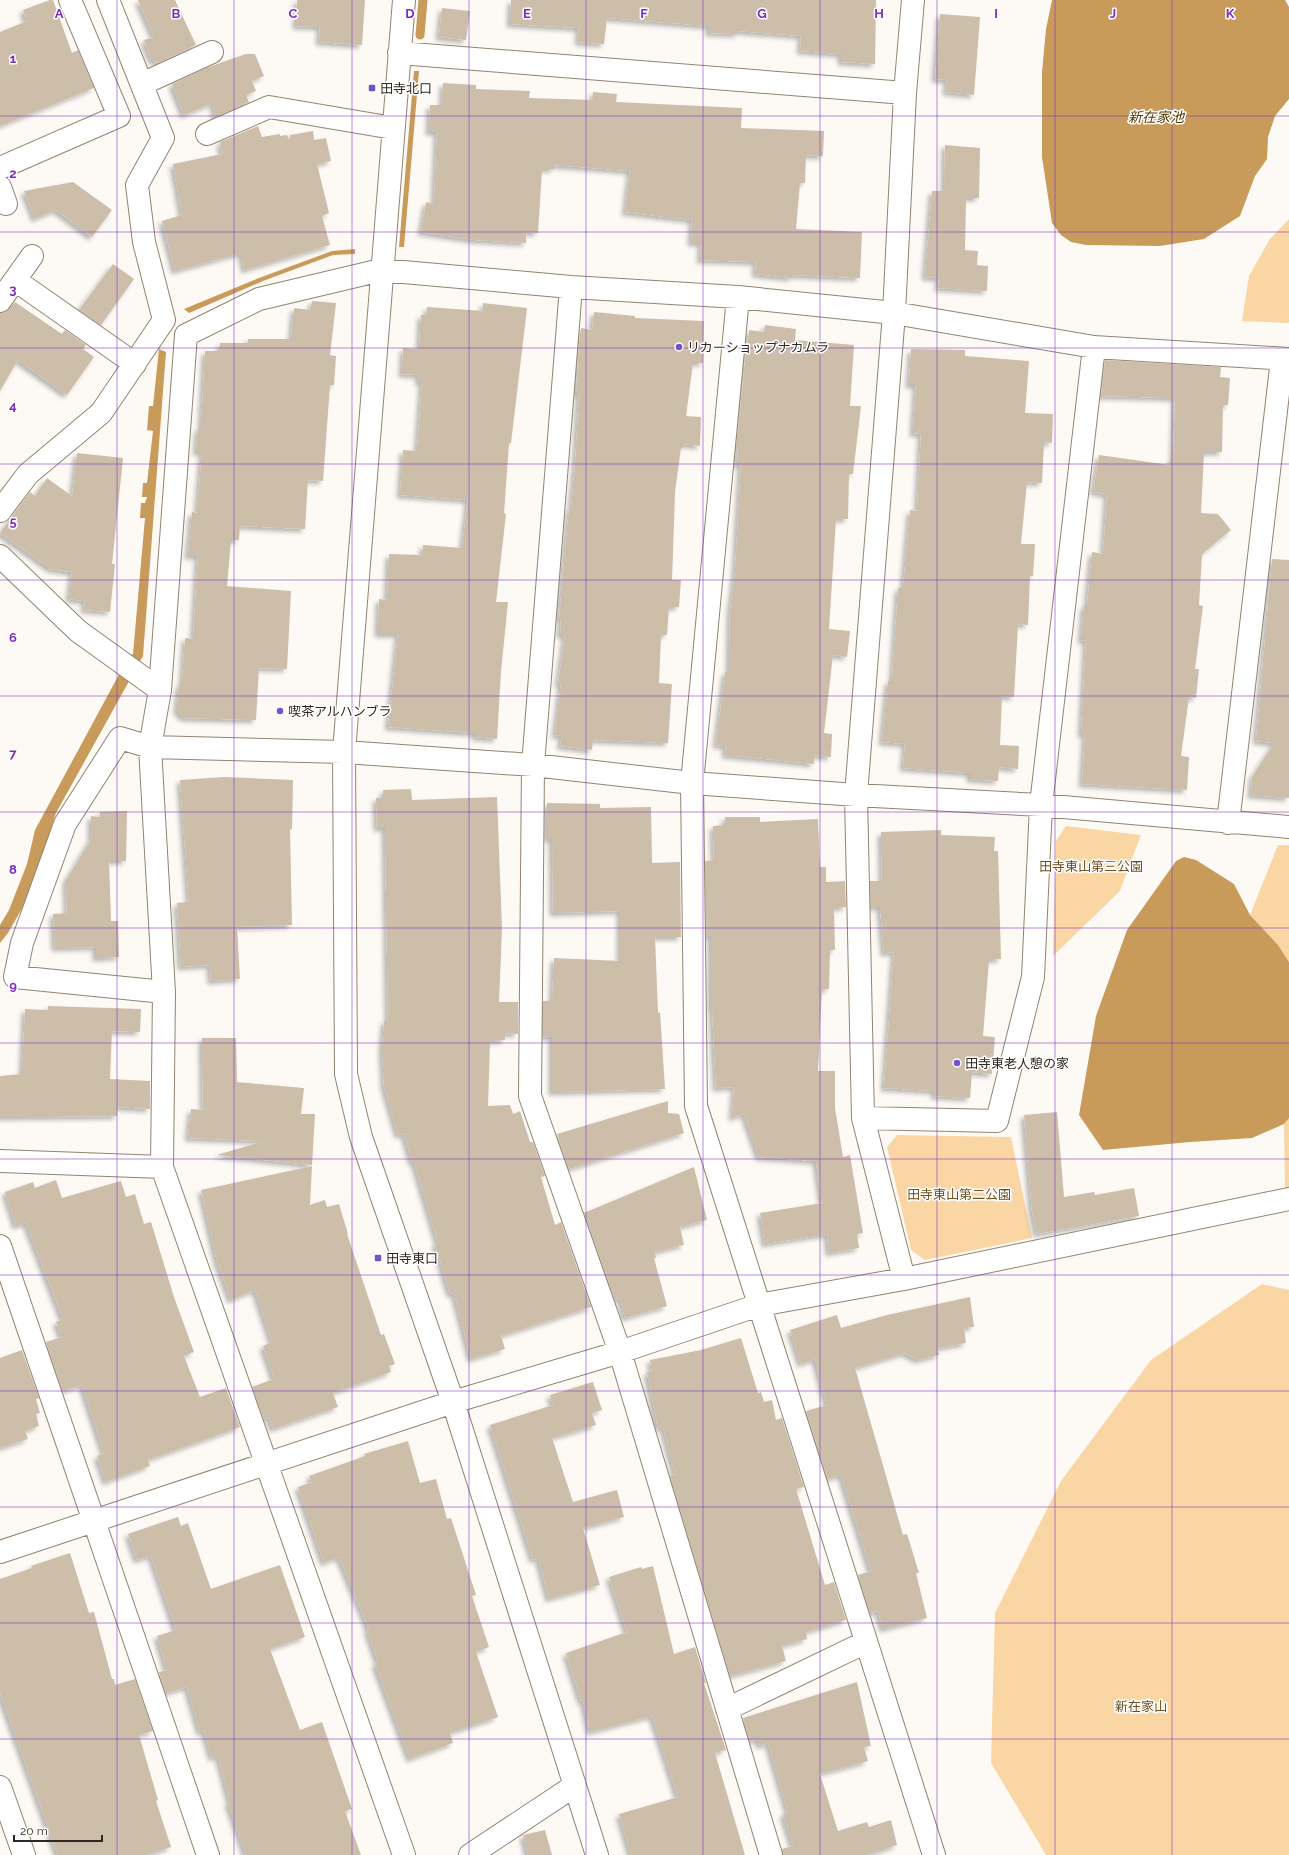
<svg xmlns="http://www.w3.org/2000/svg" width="1289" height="1855" font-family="Raleway,'Noto Sans JP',sans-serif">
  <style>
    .green { fill: #fad6a5 }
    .water { fill: #c89b5b }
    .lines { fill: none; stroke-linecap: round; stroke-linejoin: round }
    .stream { stroke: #c89b5b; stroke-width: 9 }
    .building { fill: #cdbeaa; filter: url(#shadow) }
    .minor-casing { stroke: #928471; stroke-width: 24 }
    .minor { stroke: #fff; stroke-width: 22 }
    .grid { fill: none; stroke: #7b2cbf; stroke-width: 1; stroke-opacity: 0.55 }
    .poi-dot { fill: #7450ca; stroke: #fff; stroke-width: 1.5 }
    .labels { text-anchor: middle; stroke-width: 3; stroke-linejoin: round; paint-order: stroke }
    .poi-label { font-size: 13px; fill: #2e2820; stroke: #fff; text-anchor: start }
    .park-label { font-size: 13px; fill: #6f5020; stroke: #fff }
    .water-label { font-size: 14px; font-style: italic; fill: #573903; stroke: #fff }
    .grid-label { font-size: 13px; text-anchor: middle; font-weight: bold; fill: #7b2cbf; stroke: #fff; stroke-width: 3; stroke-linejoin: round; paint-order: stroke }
  </style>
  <defs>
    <filter id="shadow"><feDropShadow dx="-3.5" dy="3.5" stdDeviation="2" flood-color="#0004"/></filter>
  </defs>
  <rect width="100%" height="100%" fill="#fdfaf5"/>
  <path class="green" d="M 1289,219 L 1289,323 L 1242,321 L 1249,276 L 1270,239 Z
    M 1066,826 L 1141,835 L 1120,891 L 1053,956 L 1056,841 Z
    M 1278,845 L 1289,845 L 1289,962 L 1278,945 L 1250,915 Z
    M 1289,1118 L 1289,1187 L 1285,1188 L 1284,1124 Z
    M 897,1135 L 1011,1137 L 1032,1238 L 925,1260 L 911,1250 L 887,1147 Z
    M 1262,1284 L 1289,1290 L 1289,1855 L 1046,1855 L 991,1763 L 995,1613 L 1061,1481 L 1151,1360 Z"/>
  <path class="water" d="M 420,0 L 424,0 L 420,31 L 417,30 Z
    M 1052,0 L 1285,0 L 1289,7 L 1289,99 L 1275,116 L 1268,137 L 1267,159 L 1255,176 L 1240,216 L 1204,239 L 1160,246 L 1086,245 L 1071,242 L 1061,235 L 1052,223 L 1042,157 L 1042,72 L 1046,29 Z
    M 414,71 L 419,71 L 404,247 L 399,247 Z
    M 355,249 L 355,254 L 333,255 L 263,281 L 189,313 L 184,309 L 259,278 L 332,251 Z
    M 159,349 L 166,352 L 143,656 L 56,813 L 29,896 L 8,933 L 0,943 L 0,925 L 9,910 L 27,864 L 35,830 L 129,656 L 133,654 L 145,518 L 140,518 L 141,503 L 145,503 L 147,497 L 142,497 L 143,483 L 147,483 L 153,431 L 147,430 L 149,406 L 153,406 Z
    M 1184,857 L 1196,860 L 1234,884 L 1250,915 L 1278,945 L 1289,962 L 1289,1118 L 1284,1124 L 1252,1138 L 1190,1142 L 1103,1150 L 1079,1115 L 1096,1016 L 1127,930 L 1176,861 Z"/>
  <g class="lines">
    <path class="stream" d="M 420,35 L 423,0"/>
  </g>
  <path class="building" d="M 50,0 L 53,0 L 72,53 L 78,50 L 94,88 L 0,126 L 0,32 L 27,21 L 23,10 Z
    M 138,0 L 175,0 L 196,45 L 158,63 L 151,59 L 144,40 L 154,37 Z
    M 297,0 L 365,0 L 362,45 L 319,42 L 320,27 L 296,26 Z
    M 511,0 L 876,0 L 875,64 L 841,62 L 841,54 L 800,51 L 801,36 L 738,31 L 738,34 L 709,33 L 709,26 L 607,18 L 604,44 L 578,42 L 579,28 L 510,24 Z
    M 442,8 L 470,11 L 466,40 L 439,37 Z
    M 940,14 L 980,17 L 974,95 L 946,92 L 947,80 L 935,79 Z
    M 246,54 L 255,54 L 264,76 L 252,81 L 256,91 L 246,95 L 249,102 L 215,117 L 213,103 L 184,115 L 172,84 L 206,68 Z
    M 443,83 L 476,85 L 476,89 L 530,91 L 529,98 L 592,100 L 593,92 L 617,94 L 616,102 L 742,108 L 741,128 L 824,131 L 823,156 L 806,155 L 805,183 L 800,183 L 796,229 L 862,232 L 860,278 L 792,275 L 792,278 L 755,274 L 756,262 L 700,260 L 701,243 L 691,243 L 692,220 L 625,212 L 630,171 L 554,165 L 554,169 L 542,169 L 538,233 L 526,232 L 526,243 L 475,240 L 421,232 L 426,202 L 434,204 L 437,132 L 429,132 L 430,105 L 442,105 Z
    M 258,126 L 262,137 L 280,134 L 280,136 L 287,135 L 289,140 L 290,135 L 313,131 L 314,140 L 326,138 L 331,161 L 317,164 L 329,213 L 322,216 L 330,245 L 245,270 L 241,253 L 175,271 L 162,221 L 182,215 L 173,164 L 222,154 L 220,142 Z
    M 945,145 L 980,148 L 979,198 L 966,198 L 965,250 L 978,251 L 977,265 L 988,266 L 987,291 L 938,288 L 939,278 L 925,277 L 932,191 L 944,191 Z
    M 73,182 L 112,210 L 92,237 L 56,210 L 35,219 L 24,191 Z
    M 113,264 L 134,279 L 101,325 L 79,310 Z
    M 312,301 L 336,303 L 330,355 L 336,356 L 334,385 L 330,385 L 323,481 L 308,480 L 305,529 L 240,526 L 239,540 L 231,540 L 227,586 L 291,591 L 287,669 L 259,668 L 256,720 L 184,718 L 177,711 L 179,684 L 182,684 L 185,638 L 193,639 L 198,556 L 188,556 L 192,512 L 197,513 L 202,452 L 196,452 L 198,428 L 201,428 L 205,351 L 220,351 L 220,343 L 248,343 L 248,339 L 291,339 L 294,308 L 310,310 Z
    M 15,302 L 62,334 L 65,330 L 86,345 L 83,349 L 94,357 L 67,395 L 18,360 L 0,391 L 0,313 L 6,312 Z
    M 483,303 L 527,308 L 511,443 L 509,443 L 504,513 L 506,514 L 496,602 L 508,602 L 501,671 L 497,739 L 475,737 L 475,733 L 388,727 L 398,634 L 378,634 L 379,599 L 387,600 L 389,554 L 422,555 L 423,545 L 462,548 L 468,500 L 400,495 L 403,450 L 417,451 L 422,382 L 418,382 L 419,375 L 402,374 L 403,348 L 419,349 L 421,315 L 427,315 L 427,307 L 483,311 Z
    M 594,312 L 635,316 L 635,318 L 704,321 L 703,363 L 693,363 L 686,416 L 701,417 L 700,446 L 683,444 L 683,448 L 681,448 L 675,492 L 672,580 L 681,580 L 679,607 L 669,607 L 667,635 L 661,635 L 659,683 L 672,684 L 668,743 L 593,740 L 592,750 L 560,746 L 562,736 L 555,735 L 561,684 L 558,684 L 565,635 L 560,635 L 561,619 L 559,619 L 569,508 L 571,509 L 575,466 L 579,394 L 576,394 L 579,342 L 581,328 L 592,330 Z
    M 765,325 L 796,329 L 795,340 L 854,345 L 850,406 L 861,406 L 853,474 L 849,474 L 848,519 L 836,519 L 829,629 L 850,631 L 847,657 L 833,655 L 824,733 L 832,734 L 831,757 L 814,755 L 814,764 L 725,755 L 726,746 L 716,745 L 725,672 L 729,672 L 730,611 L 735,571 L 741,465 L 737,465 L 738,449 L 736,448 L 745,362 L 749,330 L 764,332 Z
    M 911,349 L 965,350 L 965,356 L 1029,361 L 1025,413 L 1053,414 L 1052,443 L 1044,442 L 1042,483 L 1027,482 L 1021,544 L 1035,544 L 1033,576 L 1030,576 L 1028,625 L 1018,624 L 1014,697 L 1002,696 L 1000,745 L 1019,746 L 1018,769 L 999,767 L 998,781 L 970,779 L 970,773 L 903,768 L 905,744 L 882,742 L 888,681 L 892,681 L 898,588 L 903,588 L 910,510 L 917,511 L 921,434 L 913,433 L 916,385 L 909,385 Z
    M 1105,360 L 1221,367 L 1220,377 L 1230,378 L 1228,405 L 1223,405 L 1222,452 L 1204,452 L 1201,513 L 1218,514 L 1231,530 L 1202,554 L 1199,605 L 1203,606 L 1195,669 L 1199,669 L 1196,698 L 1189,697 L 1181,756 L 1189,757 L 1187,790 L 1082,784 L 1085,734 L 1081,734 L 1086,641 L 1081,640 L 1084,605 L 1087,605 L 1092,552 L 1103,554 L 1107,494 L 1093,492 L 1099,455 L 1170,465 L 1170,460 L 1173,460 L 1175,398 L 1101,396 Z
    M 77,453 L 123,458 L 112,564 L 115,564 L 110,612 L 84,610 L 85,601 L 69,599 L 72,572 L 51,569 L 0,533 L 30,492 L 35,496 L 47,478 L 72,496 Z
    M 1272,559 L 1289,560 L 1289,798 L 1251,795 L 1252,777 L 1274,743 L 1256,741 Z
    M 224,777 L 293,780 L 292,829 L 290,829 L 292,925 L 237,927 L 240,979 L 211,981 L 210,965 L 181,967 L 177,903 L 189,902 L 180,780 Z
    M 411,789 L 412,800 L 497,797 L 502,929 L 499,1002 L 518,1002 L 518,1034 L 505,1033 L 505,1040 L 490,1041 L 488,1106 L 510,1105 L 513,1114 L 520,1111 L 530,1142 L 533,1142 L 545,1176 L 541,1177 L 555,1225 L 561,1222 L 591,1307 L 501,1336 L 505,1349 L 471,1359 L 454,1293 L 450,1294 L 435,1244 L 438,1243 L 414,1162 L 412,1162 L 404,1134 L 398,1135 L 384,1086 L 382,1050 L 384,1021 L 388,1021 L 385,828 L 377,828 L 376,798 L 383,798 L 383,790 Z
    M 547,803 L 600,804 L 600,808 L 651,807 L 652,863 L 680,862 L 681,937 L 655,937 L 658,1013 L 660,1012 L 665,1089 L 552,1092 L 552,1037 L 543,1036 L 543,1001 L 552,1001 L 554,958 L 620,961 L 620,911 L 553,913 L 552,839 L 547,839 Z
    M 127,811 L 126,861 L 109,861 L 111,921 L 118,921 L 119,957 L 96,958 L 96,947 L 55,948 L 53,914 L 67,913 L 66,880 L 91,839 L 91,816 L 100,817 L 100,812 Z
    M 725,817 L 760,817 L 760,822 L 818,819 L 820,867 L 826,867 L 826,882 L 845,881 L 846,907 L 834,908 L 835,950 L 830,950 L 829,989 L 822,989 L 818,1071 L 835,1071 L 835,1108 L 843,1157 L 850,1155 L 863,1233 L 857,1234 L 859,1248 L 829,1253 L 827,1234 L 765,1244 L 760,1213 L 822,1203 L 816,1161 L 759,1157 L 744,1114 L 732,1118 L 734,1087 L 716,1088 L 712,1009 L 711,1009 L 711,936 L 706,936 L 705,861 L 714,860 L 713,826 L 725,825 Z
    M 941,830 L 941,835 L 995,837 L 994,851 L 998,851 L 1001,959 L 989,960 L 983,1036 L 995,1037 L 992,1074 L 972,1072 L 970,1098 L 934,1096 L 935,1091 L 884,1088 L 894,952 L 884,953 L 880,907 L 871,907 L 870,881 L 882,881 L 881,832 Z
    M 48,1006 L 141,1009 L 140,1032 L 112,1031 L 110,1079 L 150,1081 L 150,1109 L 117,1107 L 117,1116 L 0,1117 L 0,1076 L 22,1074 L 25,1009 L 48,1010 Z
    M 202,1038 L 236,1038 L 237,1082 L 304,1088 L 301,1114 L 315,1114 L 312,1165 L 217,1155 L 264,1141 L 188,1138 L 191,1109 L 203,1110 Z
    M 668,1101 L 668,1113 L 679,1114 L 684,1133 L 569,1169 L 557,1134 Z
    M 1057,1112 L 1064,1197 L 1094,1192 L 1095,1195 L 1134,1188 L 1139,1216 L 1037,1234 L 1032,1211 L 1024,1115 Z
    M 312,1166 L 310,1205 L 325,1200 L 327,1207 L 339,1204 L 348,1234 L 347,1234 L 381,1335 L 384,1334 L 395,1364 L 389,1366 L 391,1372 L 333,1393 L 338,1407 L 273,1429 L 269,1417 L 264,1419 L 252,1387 L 274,1379 L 263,1346 L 272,1342 L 255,1290 L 231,1300 L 217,1261 L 201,1190 Z
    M 694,1167 L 707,1220 L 680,1227 L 684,1245 L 655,1252 L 656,1258 L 654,1258 L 667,1306 L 625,1318 L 620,1298 L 615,1299 L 584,1213 Z
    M 56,1180 L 62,1198 L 121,1181 L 126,1197 L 135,1194 L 144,1224 L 151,1222 L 174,1297 L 194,1352 L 184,1356 L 200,1397 L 226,1388 L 240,1427 L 148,1460 L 150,1466 L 106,1482 L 97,1456 L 104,1453 L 82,1385 L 63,1391 L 46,1342 L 62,1337 L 56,1322 L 63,1319 L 26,1223 L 16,1226 L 5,1192 L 33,1182 L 35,1188 Z
    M 970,1297 L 974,1327 L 964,1328 L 966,1343 L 938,1348 L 939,1355 L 918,1360 L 905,1353 L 855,1368 L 903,1535 L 907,1534 L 919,1573 L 916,1573 L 927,1618 L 883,1629 L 878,1611 L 870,1613 L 858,1575 L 871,1571 L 841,1475 L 828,1479 L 806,1411 L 827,1405 L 815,1359 L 801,1364 L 790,1330 L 837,1315 L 841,1328 L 887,1315 Z
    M 741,1338 L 758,1393 L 761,1392 L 764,1402 L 772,1400 L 776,1420 L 782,1418 L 804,1487 L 796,1489 L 825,1585 L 834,1582 L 846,1620 L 806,1632 L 807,1639 L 782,1646 L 786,1661 L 730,1676 L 670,1476 L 675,1474 L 663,1427 L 658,1429 L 647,1372 L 652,1371 L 650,1360 L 701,1350 Z
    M 22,1350 L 39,1398 L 36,1399 L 40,1413 L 36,1414 L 39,1426 L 25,1431 L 28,1439 L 0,1448 L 0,1358 Z
    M 593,1382 L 602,1410 L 592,1413 L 596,1425 L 552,1438 L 573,1502 L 617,1490 L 624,1517 L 583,1528 L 600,1585 L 549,1599 L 538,1558 L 533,1560 L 490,1425 L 553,1405 L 550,1395 Z
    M 408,1441 L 420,1483 L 436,1479 L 447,1519 L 451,1518 L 476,1595 L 472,1596 L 489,1647 L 476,1652 L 498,1717 L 450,1733 L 453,1743 L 410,1759 L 375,1664 L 378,1662 L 367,1630 L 369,1629 L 339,1557 L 324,1563 L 298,1487 L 312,1482 L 309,1476 L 365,1456 L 364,1454 Z
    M 178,1517 L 181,1526 L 188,1523 L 211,1589 L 280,1565 L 305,1637 L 270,1649 L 300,1730 L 322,1722 L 352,1809 L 345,1811 L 361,1855 L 246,1855 L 228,1803 L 230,1802 L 218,1756 L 212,1758 L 204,1731 L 200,1732 L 187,1687 L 166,1693 L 159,1672 L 167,1670 L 157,1636 L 176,1630 L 151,1556 L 137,1560 L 128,1534 Z
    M 70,1553 L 89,1613 L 94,1612 L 112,1679 L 114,1679 L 115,1685 L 135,1679 L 153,1731 L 139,1735 L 158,1800 L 156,1801 L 171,1847 L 147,1855 L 58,1855 L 0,1693 L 0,1579 L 32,1568 L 31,1566 Z
    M 653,1566 L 674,1654 L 695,1647 L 706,1683 L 704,1683 L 726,1750 L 715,1753 L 745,1855 L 631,1855 L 619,1814 L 678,1797 L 652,1716 L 590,1732 L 583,1700 L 581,1701 L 566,1653 L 627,1632 L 609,1577 L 641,1567 L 642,1569 Z
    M 857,1682 L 871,1746 L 864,1747 L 868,1761 L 820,1774 L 838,1831 L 867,1822 L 869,1827 L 891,1820 L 897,1845 L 867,1855 L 783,1855 L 782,1849 L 793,1846 L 783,1814 L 788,1812 L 768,1743 L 760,1746 L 758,1739 L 750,1742 L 743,1718 Z
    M 545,1830 L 552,1855 L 528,1855 L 523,1835 Z"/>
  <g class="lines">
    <defs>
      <path id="minor" d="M 404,0 L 344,752 L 346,1074 L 361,1137 L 453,1402 L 597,1855
        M 399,53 L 905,93
        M 142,84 L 212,52
        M 207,134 L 269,107 L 393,128
        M 0,168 L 119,116 L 70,0
        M 0,187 L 6,204
        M 15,280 L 135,364
        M 571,287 L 533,765 L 530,1096 L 620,1352 L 771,1855
        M 738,297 L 692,783 L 696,1106 L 934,1855
        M 0,301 L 32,256
        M 0,511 L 28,474 L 101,413 L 164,320 L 144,242 L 137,185 L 163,138 L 108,0
        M 0,556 L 78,631 L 160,690
        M 1228,823 L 1282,359
        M 164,992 L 15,977 L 22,943 L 65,824 L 120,738 L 150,747 L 344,752 L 533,765 L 692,783 L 856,795 L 1041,805 L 1289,827
        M 863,1118 L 997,1121 L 1033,977 L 1041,805 L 1094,347
        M 0,1161 L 162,1167
        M 0,1246 L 208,1855
        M 904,1279 L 863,1118 L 856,795 L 894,313 L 905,93 L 913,0
        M 0,1552 L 453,1402 L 620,1352 L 759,1305 L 904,1279 L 1289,1199
        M 727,1709 L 866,1642
        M 0,1787 L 24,1855
        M 404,1855 L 162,1167 L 164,992 L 150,747 L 160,690 L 186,335 L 259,299 L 381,270 L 571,287 L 738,297 L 894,313 L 1094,347 L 1289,359
        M 470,1855 L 574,1786"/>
    </defs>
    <use href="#minor" class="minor-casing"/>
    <use href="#minor" class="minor"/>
  </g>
  <path class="grid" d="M 117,0 L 117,1855M 234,0 L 234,1855M 352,0 L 352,1855M 469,0 L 469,1855M 586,0 L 586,1855M 703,0 L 703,1855M 820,0 L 820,1855M 937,0 L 937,1855M 1055,0 L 1055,1855M 1172,0 L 1172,1855M 0,116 L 1289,116M 0,232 L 1289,232M 0,348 L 1289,348M 0,464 L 1289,464M 0,580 L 1289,580M 0,696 L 1289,696M 0,812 L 1289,812M 0,928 L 1289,928M 0,1043 L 1289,1043M 0,1159 L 1289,1159M 0,1275 L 1289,1275M 0,1391 L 1289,1391M 0,1507 L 1289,1507M 0,1623 L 1289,1623M 0,1739 L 1289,1739"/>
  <g class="poi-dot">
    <rect x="368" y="84" width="8" height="8" rx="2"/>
    <circle cx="679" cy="347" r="4"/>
    <circle cx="280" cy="711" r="4"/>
    <circle cx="957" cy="1063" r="4"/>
    <rect x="374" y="1254" width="8" height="8" rx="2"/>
  </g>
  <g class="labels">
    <g class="poi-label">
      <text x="380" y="93">田寺北口</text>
      <text x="687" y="352">リカーショップナカムラ</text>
      <text x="288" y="716">喫茶アルハンブラ</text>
      <text x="965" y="1068">田寺東老人憩の家</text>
      <text x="386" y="1263">田寺東口</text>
    </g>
    <g class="park-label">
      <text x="1091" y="871">田寺東山第三公園</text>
      <text x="959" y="1199">田寺東山第二公園</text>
      <text x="1141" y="1711">新在家山</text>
    </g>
    <g class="water-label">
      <text x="1156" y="122">新在家池</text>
    </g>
  </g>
  <g class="grid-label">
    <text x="59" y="18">A</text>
    <text x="176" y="18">B</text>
    <text x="293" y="18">C</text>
    <text x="410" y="18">D</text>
    <text x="527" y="18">E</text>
    <text x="644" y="18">F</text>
    <text x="762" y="18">G</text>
    <text x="879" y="18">H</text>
    <text x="996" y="18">I</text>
    <text x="1113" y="18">J</text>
    <text x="1230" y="18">K</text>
    <text x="13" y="63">1</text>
    <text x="13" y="178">2</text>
    <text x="13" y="294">3</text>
    <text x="13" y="410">4</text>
    <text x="13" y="526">5</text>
    <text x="13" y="642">6</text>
    <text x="13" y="758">7</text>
    <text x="13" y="874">8</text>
    <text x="13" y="990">9</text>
  </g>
  <path d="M14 1835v6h88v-6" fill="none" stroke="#2e2820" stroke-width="2"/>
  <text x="20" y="1835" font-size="12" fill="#2e2820" stroke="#ffffff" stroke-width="3" paint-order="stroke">20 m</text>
</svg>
